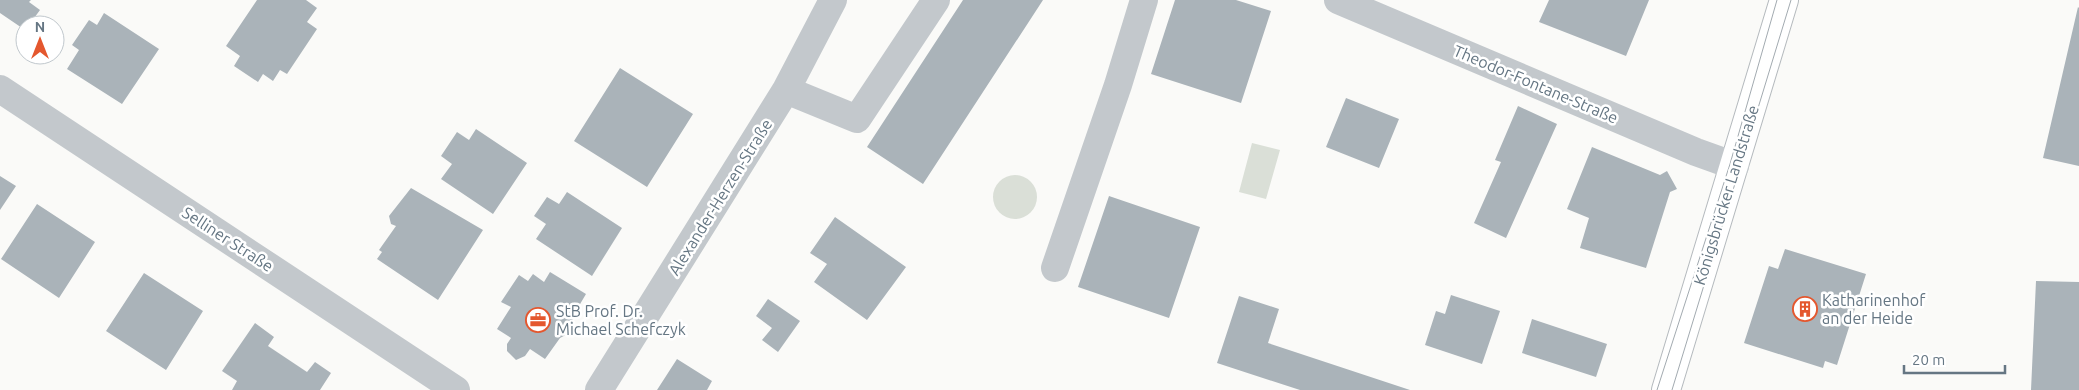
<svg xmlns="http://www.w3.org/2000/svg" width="2079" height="390" font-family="Ubuntu,sans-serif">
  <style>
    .green { fill: #dadfd7 }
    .building { fill: #aab3b9 }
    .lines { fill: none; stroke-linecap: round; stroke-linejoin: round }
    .major-casing { stroke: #b5babe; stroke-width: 30 }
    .minor { stroke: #c3c8cc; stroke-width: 28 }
    .major { stroke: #fff; stroke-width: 28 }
    .tram { stroke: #a2aab0; stroke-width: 1 }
    .labels { text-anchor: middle; stroke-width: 5; stroke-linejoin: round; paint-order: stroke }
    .street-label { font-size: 16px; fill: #657683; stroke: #fff }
    .poi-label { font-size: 16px; fill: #657683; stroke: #fff; text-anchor: start }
  </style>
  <rect width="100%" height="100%" fill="#fafaf8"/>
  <path class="green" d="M 1252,143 L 1280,150 L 1266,199 L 1239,192 Z
    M993 197a22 22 0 1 1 44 0a22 22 0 1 1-44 0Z"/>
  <path class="building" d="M 0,0 L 31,0 L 29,2 L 40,10 L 29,25 L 25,25 L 25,30 L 0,13 Z
    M 257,0 L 306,0 L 317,8 L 307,22 L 317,29 L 287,74 L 280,70 L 273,81 L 263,74 L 258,82 L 234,66 L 240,56 L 226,46 Z
    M 963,0 L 1043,0 L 923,184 L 867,147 Z
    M 1175,0 L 1236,0 L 1271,11 L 1241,103 L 1151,74 Z
    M 1549,0 L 1649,0 L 1626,56 L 1539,22 Z
    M 2078,7 L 2079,8 L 2079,166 L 2043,158 Z
    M 104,13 L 159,49 L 122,104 L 67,69 L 79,50 L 72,45 L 89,20 L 97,25 Z
    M 620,68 L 693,114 L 647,187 L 574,141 Z
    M 1346,98 L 1399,119 L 1379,168 L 1326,147 Z
    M 1518,106 L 1557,124 L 1506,238 L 1474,223 L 1501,162 L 1495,160 Z
    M 476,129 L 527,163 L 493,214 L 441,179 L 452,164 L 441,156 L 457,132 L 469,140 Z
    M 1592,147 L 1660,175 L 1667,171 L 1677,189 L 1670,192 L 1646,268 L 1580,248 L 1589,218 L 1567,209 Z
    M 0,176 L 16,186 L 0,210 Z
    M 411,188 L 483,230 L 438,300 L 377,259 L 382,252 L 379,250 L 396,226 L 391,224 L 389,216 Z
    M 567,192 L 622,228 L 592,276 L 536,239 L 546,224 L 534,216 L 547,197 L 559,204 Z
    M 1109,196 L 1200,227 L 1169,318 L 1078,287 Z
    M 37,204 L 95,242 L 59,298 L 1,259 Z
    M 835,217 L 906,267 L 867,320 L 814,282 L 827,264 L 810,253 Z
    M 1785,249 L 1866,274 L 1837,365 L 1825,361 L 1823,368 L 1744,343 L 1769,266 L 1778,269 Z
    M 550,272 L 586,294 L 573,316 L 571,332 L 560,338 L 545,359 L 530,349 L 525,356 L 516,360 L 507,351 L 507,344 L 511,338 L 497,329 L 511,307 L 501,302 L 519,275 L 528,281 L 533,274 L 544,282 Z
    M 144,273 L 203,311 L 166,370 L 106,331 Z
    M 2036,281 L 2079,282 L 2079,390 L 2031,390 Z
    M 1451,295 L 1500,311 L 1482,364 L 1425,345 L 1436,311 L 1445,314 Z
    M 1239,296 L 1279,309 L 1268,343 L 1410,390 L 1300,390 L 1217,363 Z
    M 768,299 L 800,321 L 778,352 L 762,340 L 772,328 L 756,316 Z
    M 1532,319 L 1607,344 L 1596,377 L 1522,353 Z
    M 255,323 L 274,337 L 268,346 L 307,372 L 315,362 L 331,373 L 320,390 L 232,390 L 237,381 L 222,371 Z
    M 677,359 L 712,381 L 707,390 L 657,390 Z"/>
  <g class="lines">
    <defs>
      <path id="major" d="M 1666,390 L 1784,0"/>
    </defs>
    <use href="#major" class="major-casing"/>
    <path class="minor" d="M 1338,0 L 1696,152 L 1735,166
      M 0,89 L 456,390
      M 786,90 L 857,119 L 936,0
      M 1055,268 L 1118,85 L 1144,0
      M 599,390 L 786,90 L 833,0"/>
    <use href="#major" class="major"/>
    <path class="tram" d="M 1657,390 L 1730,164 L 1777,0
      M 1672,390 L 1791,0"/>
  </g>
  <defs>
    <symbol id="building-ring" viewBox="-11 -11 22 22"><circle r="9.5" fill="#fff" stroke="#e4572e" stroke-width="1.5"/><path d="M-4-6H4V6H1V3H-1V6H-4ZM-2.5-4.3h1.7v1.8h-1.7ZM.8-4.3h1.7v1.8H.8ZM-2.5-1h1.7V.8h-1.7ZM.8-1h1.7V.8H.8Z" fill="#e4572e"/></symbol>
    <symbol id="office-ring" viewBox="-11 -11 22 22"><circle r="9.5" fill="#fff" stroke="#e4572e" stroke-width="1.5"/><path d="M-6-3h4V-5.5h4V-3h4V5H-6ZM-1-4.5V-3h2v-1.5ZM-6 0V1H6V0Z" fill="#e4572e"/></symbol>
  </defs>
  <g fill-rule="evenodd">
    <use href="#building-ring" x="1791" y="295" width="28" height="28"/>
    <use href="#office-ring" x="524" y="306" width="28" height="28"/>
  </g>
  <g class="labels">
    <g class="street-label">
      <text transform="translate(1536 84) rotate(23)" y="6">Theodor-Fontane-Straße</text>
      <text transform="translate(1726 195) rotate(-73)" y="6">Königsbrücker Landstraße</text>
      <text transform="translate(720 197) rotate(-58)" y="6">Alexander-Herzen-Straße</text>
      <text transform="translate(228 239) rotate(33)" y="6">Selliner Straße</text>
    </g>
    <g class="poi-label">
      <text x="1822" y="306">Katharinenhof<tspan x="1822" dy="18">an der Heide</tspan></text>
      <text x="556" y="317">StB Prof. Dr.<tspan x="556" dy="18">Michael Schefczyk</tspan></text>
    </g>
  </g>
  <g transform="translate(40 40)"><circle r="24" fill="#ffffff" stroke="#c1c8cd"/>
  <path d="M0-4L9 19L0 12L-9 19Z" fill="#e4572e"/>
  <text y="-8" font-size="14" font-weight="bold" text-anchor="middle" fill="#657683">N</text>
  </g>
  <path d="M1904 365v8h101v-8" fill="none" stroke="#657683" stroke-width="2.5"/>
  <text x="1912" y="365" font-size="15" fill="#657683" stroke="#ffffff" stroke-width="4" paint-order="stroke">20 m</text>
</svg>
